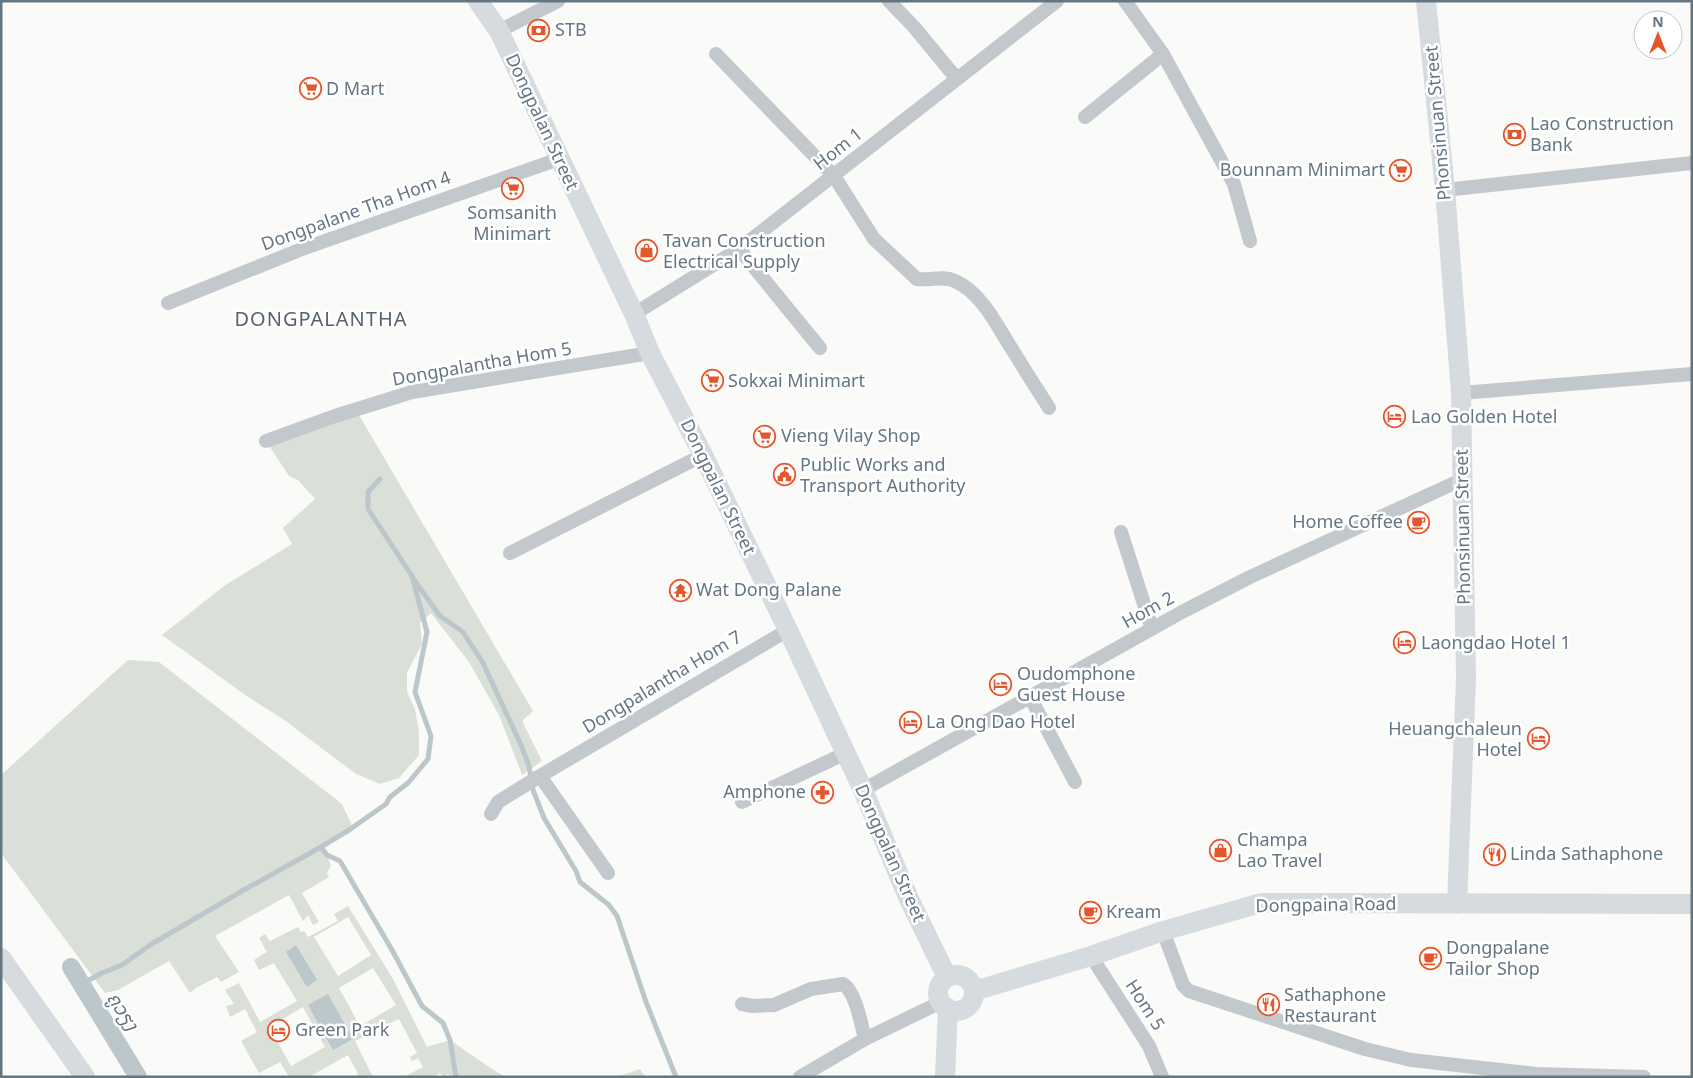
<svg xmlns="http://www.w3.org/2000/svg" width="1693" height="1078" font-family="'Noto Sans','Noto Sans Lao',sans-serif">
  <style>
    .green { fill: #dadfd7; fill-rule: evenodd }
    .water { fill: #bbc7cb }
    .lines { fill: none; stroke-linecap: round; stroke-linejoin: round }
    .stream { stroke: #bbc7cb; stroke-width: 5 }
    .canal { stroke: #bbc7cb; stroke-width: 18 }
    .street { stroke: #c3c8cc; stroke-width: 14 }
    .secondary { stroke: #d6dbdf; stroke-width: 20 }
    .labels { text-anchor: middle; stroke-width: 5; stroke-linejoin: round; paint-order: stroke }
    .poi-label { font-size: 18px; fill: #657683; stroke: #fff; text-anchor: start }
    .street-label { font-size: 18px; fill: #657683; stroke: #fff }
    .water-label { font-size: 19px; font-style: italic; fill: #60757c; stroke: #fff }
    .quarter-label { font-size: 20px; letter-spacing: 1px; fill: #57646e; stroke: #fff }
  </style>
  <rect width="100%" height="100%" fill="#fafaf8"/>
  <path class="green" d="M 356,410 L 533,711 L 522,721 L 542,761 L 522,775 L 499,715 L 469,662 L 431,613 L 420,623 L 422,644 L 407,673 L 407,692 L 415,709 L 419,732 L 419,755 L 399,778 L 380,784 L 356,774 L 283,719 L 248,697 L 162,635 L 224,586 L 292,544 L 283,528 L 315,499 L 298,480 L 289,476 L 266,441 Z
    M 128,660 L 159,662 L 342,804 L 353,828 L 321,847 L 327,855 L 331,866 L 327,873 L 329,877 L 302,893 L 319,922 L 313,925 L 308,915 L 303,921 L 289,895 L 215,936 L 239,972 L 221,982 L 217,977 L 196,988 L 190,993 L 169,961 L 118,990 L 105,993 L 1,853 L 1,775 Z
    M 348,906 L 393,979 L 427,1047 L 450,1040 L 486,1065 L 505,1077 L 450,1077 L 449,1074 L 443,1076 L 440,1073 L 432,1077 L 404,1077 L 423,1067 L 418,1058 L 412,1061 L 410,1057 L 417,1053 L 399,1019 L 355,1041 L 373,1077 L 354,1077 L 358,1074 L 348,1055 L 309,1077 L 289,1077 L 280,1062 L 259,1073 L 241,1041 L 257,1032 L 245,1009 L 230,1017 L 226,1006 L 234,1004 L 225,990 L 239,983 L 260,1022 L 297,1001 L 274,963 L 259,970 L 254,960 L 267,952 L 259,938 L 265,934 L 270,941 L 298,927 L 301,932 L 304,931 L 308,937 L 338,921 L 334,914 ZM 348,917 L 371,955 L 338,976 L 314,937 ZM 373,968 L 396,1005 L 360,1026 L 339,988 ZM 303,1007 L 325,1047 L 291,1066 L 269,1027 Z
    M 640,1069 L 645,1077 L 617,1077 Z"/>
  <path class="water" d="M 296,945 L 317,980 L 307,987 L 286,952 Z
    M 328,994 L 353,1039 L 333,1050 L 308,1005 Z"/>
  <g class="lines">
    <path class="stream" d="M 380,479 L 368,492 L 368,509 L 412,576 L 427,632 L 415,692 L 431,736 L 428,759 L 408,783 L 390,797 L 386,804 L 349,830 L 321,847 L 327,855 L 340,861 L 392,950 L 422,1006 L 443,1023 L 450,1040 L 456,1077
      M 414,580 L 440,616 L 463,632 L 483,663 L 521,745 L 529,766 L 533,790 L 544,818 L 576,871 L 580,882 L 609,905 L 617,916 L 646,1002 L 676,1077
      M 82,984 L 102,973 L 122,965 L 150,945 L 242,891 L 321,847"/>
    <path class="canal" d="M 71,967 L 138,1077"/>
    <path class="street" d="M 889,1 L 914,27 L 957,79
      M 1125,1 L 1163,54 L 1234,184 L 1250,241
      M 499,31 L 558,1
      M 716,54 L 834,176 L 874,239 L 917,279 C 930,281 943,275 955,281 C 982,293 997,326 1012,349 C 1024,369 1037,389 1049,408
      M 1085,117 L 1163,54
      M 1445,190 L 1692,163
      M 739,249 L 820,348
      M 168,303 L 302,249 L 559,159
      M 634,314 L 739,249 L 1057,1
      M 1461,393 L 1692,374
      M 266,441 L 335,416 L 412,392 L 650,353
      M 1121,532 L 1152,629
      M 510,553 L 703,455
      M 1030,697 L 1075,782
      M 863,790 L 1182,612 L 1250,577 L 1461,480
      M 742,802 L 846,753
      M 491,814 L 498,802 L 540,776
      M 608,873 L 540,776 L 788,630
      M 1163,931 L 1183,985 L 1189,991 L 1365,1049 L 1411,1060 L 1537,1074 L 1644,1077
      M 1091,956 L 1149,1046 L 1162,1077
      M 742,1004 L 753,1006 L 774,1005 L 811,989 L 843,984 C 856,992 861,1024 865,1039
      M 800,1077 L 865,1039 L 941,1002"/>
    <path class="secondary" d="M 478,1 L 499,31 L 634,314 L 650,353 L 703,455 L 788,630 L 863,790 L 909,899 L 947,977
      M 1426,1 L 1445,190 L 1461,393 L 1466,678 L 1457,904
      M 1,958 L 85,1077
      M938 993a18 18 0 1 1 36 0a18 18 0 1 1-36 0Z
      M 974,991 L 1091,956 L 1163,931 L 1261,903 L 1692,904
      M 945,1077 L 948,1008"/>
  </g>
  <defs>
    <symbol id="bank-ring" viewBox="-11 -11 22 22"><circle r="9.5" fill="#fff" stroke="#e4572e" stroke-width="1.5"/><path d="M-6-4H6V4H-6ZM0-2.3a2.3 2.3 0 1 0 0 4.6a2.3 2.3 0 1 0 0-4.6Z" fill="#e4572e"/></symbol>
    <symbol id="supermarket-ring" viewBox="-11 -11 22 22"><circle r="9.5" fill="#fff" stroke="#e4572e" stroke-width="1.5"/><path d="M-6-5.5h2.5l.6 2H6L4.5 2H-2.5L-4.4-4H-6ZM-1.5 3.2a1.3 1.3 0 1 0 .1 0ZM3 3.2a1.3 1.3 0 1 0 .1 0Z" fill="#e4572e"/></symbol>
    <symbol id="shop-ring" viewBox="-11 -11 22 22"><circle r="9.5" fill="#fff" stroke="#e4572e" stroke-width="1.5"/><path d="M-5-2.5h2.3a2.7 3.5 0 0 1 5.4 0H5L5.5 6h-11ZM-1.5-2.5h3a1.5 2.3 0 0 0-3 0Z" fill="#e4572e"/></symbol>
    <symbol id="hotel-ring" viewBox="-11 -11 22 22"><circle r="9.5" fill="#fff" stroke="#e4572e" stroke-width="1.5"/><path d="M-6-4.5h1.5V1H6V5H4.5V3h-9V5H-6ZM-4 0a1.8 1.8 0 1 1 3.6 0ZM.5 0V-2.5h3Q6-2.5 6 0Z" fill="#e4572e"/></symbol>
    <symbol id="civic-ring" viewBox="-11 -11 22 22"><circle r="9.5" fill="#fff" stroke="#e4572e" stroke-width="1.5"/><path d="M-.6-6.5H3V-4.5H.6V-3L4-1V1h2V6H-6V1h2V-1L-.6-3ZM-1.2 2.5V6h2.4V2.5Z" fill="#e4572e"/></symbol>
    <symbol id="cafe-ring" viewBox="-11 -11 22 22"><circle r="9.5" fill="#fff" stroke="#e4572e" stroke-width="1.5"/><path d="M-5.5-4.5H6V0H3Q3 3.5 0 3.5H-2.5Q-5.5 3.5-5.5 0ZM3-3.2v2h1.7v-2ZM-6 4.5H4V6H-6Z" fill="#e4572e"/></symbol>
    <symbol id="temple-ring" viewBox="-11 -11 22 22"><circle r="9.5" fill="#fff" stroke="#e4572e" stroke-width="1.5"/><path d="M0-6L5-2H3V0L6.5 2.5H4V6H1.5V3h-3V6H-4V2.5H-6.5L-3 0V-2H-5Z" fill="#e4572e"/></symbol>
    <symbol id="pharmacy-ring" viewBox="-11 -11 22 22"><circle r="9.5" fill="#fff" stroke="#e4572e" stroke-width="1.5"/><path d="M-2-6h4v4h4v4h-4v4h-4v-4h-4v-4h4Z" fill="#e4572e"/></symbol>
    <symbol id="restaurant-ring" viewBox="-11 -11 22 22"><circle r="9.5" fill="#fff" stroke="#e4572e" stroke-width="1.5"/><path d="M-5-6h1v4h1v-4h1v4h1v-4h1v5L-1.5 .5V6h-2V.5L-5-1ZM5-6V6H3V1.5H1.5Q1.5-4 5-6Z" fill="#e4572e"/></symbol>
  </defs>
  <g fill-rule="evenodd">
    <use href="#bank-ring" x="526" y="18" width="25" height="25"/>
    <use href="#supermarket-ring" x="298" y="76" width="25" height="25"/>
    <use href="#bank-ring" x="1502" y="122" width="25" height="25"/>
    <use href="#supermarket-ring" x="1388" y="158" width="25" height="25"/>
    <use href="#supermarket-ring" x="500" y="176" width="25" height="25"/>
    <use href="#shop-ring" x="634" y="238" width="25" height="25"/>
    <use href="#supermarket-ring" x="700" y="368" width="25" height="25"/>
    <use href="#hotel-ring" x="1382" y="404" width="25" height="25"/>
    <use href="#supermarket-ring" x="752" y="424" width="25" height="25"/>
    <use href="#civic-ring" x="772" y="462" width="25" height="25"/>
    <use href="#cafe-ring" x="1406" y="510" width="25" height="25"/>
    <use href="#temple-ring" x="668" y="578" width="25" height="25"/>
    <use href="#hotel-ring" x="1392" y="630" width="25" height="25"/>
    <use href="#hotel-ring" x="988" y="672" width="25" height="25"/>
    <use href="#hotel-ring" x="898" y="710" width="25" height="25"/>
    <use href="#hotel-ring" x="1526" y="726" width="25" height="25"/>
    <use href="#pharmacy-ring" x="810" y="780" width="25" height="25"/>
    <use href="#shop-ring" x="1208" y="838" width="25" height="25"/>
    <use href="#restaurant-ring" x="1482" y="842" width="25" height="25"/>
    <use href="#cafe-ring" x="1078" y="900" width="25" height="25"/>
    <use href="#cafe-ring" x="1418" y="946" width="25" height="25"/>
    <use href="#restaurant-ring" x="1256" y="992" width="25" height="25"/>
    <use href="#hotel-ring" x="266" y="1018" width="25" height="25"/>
  </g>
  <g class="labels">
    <g class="poi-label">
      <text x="555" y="36">STB</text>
      <text x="326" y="95">D Mart</text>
      <text x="1530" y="130">Lao Construction<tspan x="1530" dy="21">Bank</tspan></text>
      <text x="1385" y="176" text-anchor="end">Bounnam Minimart</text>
      <text x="512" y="219" text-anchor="middle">Somsanith<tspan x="512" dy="21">Minimart</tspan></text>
      <text x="663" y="247">Tavan Construction<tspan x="663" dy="21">Electrical Supply</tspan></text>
      <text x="728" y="387">Sokxai Minimart</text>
      <text x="1411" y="423">Lao Golden Hotel</text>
      <text x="781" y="442">Vieng Vilay Shop</text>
      <text x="800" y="471">Public Works and<tspan x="800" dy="21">Transport Authority</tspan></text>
      <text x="1403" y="528" text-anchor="end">Home Coffee</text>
      <text x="696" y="596">Wat Dong Palane</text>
      <text x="1421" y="649">Laongdao Hotel 1</text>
      <text x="1017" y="680">Oudomphone<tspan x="1017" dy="21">Guest House</tspan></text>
      <text x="926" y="728">La Ong Dao Hotel</text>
      <text x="1522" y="735" text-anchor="end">Heuangchaleun<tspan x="1522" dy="21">Hotel</tspan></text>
      <text x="806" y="798" text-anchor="end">Amphone</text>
      <text x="1237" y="846">Champa<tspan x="1237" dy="21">Lao Travel</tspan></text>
      <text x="1510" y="860">Linda Sathaphone</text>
      <text x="1106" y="918">Kream</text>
      <text x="1446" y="954">Dongpalane<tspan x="1446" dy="21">Tailor Shop</tspan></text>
      <text x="1284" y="1001">Sathaphone<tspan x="1284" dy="21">Restaurant</tspan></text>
      <text x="295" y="1036">Green Park</text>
    </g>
    <g class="street-label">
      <text transform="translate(542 122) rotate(65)" y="6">Dongpalan Street</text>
      <text transform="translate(1438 123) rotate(-95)" y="6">Phonsinuan Street</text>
      <text transform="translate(838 149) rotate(-38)" y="6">Hom 1</text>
      <text transform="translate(356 211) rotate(-20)" y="6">Dongpalane Tha Hom 4</text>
      <text transform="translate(482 364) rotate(-10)" y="6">Dongpalantha Hom 5</text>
      <text transform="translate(718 487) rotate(64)" y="6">Dongpalan Street</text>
      <text transform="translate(1463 527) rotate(-91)" y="6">Phonsinuan Street</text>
      <text transform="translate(1148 610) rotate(-29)" y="6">Hom 2</text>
      <text transform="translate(662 682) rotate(-31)" y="6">Dongpalantha Hom 7</text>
      <text transform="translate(890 853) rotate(66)" y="6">Dongpalan Street</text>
      <text transform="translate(1326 905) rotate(-1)" y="6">Dongpaina Road</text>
      <text transform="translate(1145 1005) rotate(57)" y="6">Hom 5</text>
    </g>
    <g class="water-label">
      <text transform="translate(123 1011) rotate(58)" y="7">ຄູວຽງ</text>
    </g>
    <g class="quarter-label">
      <text x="321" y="326">DONGPALANTHA</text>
    </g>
  </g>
  <rect width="1693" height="1078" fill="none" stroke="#657683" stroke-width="5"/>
  <g transform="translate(1658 35)"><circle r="24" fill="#ffffff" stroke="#c1c8cd"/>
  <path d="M0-4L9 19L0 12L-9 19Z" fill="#e4572e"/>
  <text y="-8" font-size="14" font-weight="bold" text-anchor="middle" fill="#657683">N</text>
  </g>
</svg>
